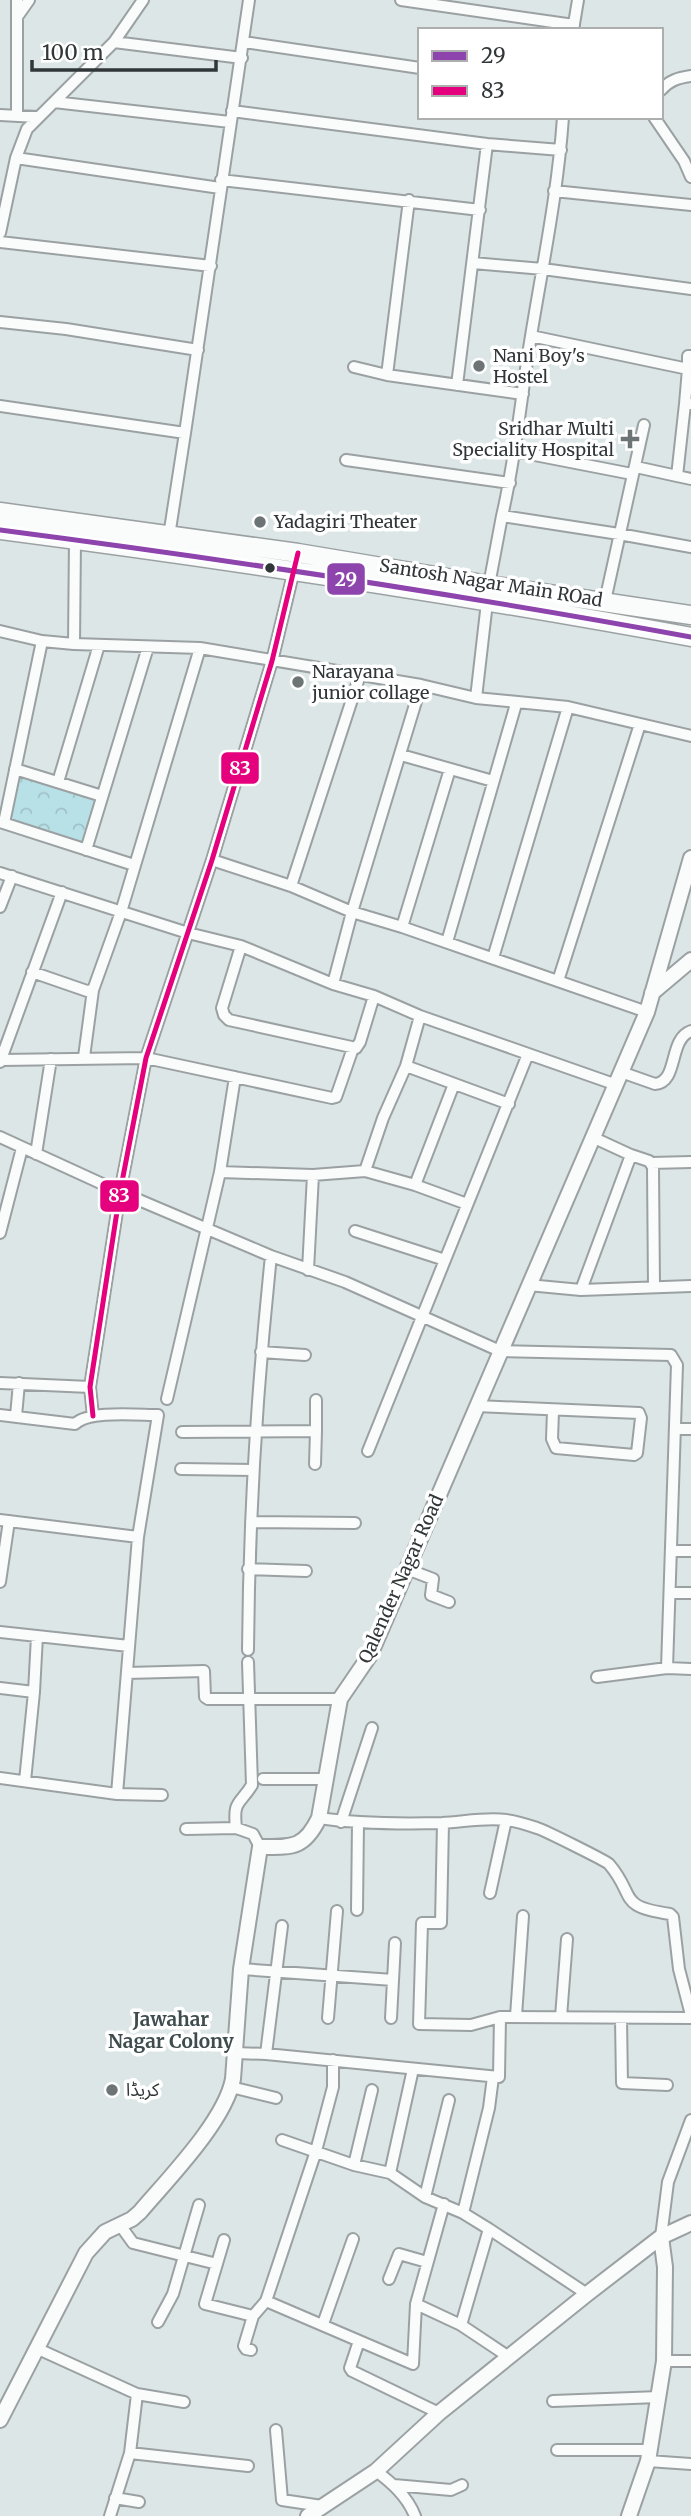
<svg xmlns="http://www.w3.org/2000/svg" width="691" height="2516" font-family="Merriweather,'Noto Sans Arabic',serif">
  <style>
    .forest { fill: url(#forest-crowns) }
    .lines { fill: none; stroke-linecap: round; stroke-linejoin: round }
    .minor-casing { stroke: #9ba1a2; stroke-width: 14 }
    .tertiary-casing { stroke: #9ba1a2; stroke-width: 18 }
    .primary-casing { stroke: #9ba1a2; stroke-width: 21 }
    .minor { stroke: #fafbfb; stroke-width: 10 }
    .tertiary { stroke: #fafbfb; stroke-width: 14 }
    .primary { stroke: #fafbfb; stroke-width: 18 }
    .bus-1-casing { stroke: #fff; stroke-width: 10 }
    .bus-2-casing { stroke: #fff; stroke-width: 10 }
    .bus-1 { stroke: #8e44ad; stroke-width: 5 }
    .bus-2 { stroke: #e5007d; stroke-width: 5 }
    .poi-dot { fill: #6d7475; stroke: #fff; stroke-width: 2.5 }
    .bus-dot { fill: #313738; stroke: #fff; stroke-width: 2.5 }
    .labels { text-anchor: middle; stroke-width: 7; stroke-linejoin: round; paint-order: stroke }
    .poi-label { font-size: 18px; fill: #313738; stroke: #fff; text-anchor: start }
    .street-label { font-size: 18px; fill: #313738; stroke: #fff }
    .neighbourhood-label { font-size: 19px; font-weight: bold; fill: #3f4c4e; stroke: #fff }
    .line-badge { stroke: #fff; stroke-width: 2.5 }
    .badge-label { font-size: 19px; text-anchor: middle; font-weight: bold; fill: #fff }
  </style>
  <defs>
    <pattern id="forest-crowns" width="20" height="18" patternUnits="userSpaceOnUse" patternTransform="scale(1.75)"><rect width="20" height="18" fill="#b8e1e7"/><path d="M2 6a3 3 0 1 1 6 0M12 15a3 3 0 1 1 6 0" fill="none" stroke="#9fc2c7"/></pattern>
  </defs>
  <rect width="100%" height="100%" fill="#dce6e7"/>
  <path class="forest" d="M 17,773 L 100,798 L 83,849 L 6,823 Z"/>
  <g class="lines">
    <defs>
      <path id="minor" d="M 17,0 L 17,115
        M 401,0 L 574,25
        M 17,17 L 29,0
        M 573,30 L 578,0
        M 114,42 L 242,58
        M 244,42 L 420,68
        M 661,90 C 670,80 678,78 691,76
        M 54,102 L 230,122
        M 232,111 L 487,144 L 561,150
        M 0,115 L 37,117
        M 654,117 L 684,161 L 691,177
        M 16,158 L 220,188
        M 221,180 L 480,210
        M 554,191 L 691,205
        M 0,233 L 16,158 L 27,129 L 114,42 L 143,0
        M 0,242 L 211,266
        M 473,263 L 543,269 L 691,289
        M 0,322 L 66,329 L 198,350
        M 531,336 L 688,369 L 688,356 L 691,356
        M 354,367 L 387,375 L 523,394
        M 387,375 L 409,200
        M 457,385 L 487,144
        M 685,404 L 688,369
        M 691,404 L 685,404 L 677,476 L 691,479
        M 0,406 L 185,433 L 169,536
        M 185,433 L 249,0
        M 514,451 L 632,474
        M 346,460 L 510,483
        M 636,467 L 677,476
        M 502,516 C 516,457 521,396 531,336 C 543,263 558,191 563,117
        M 605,601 L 644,425
        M 0,631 L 42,641 L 74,644 L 200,648 L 421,685 L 476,698 L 568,707 L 691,736
        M 74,644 L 75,540
        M 476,698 L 489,585 L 502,516 L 619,534 L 691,547
        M 401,755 L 493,781
        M 15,769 L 102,796
        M 58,782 L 99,645
        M 0,822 L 134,865
        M 4,823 L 42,641
        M 86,850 L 148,647
        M 212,860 L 291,886 L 352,912 L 402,927 L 647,1012
        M 0,873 L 188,933 L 241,946 L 333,984 L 374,996 L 420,1016 L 614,1084
        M 291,886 L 360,675
        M 0,907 L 12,876
        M 402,927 L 450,769
        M 447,942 L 516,704
        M 241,946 L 222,1008 L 224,1015 L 229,1020 L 356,1048 L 360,1042 L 374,996
        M 493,958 L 568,707
        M 32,972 L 87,991 L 93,990
        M 558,981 L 640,724
        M 333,984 L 352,912 L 421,685
        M 84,1057 L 93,990 L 121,912 L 200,648
        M 1,1060 L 146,1058 L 332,1098 L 336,1097 L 353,1048
        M 0,1062 L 62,892
        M 406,1066 L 509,1104
        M 621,1072 L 655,1084 C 679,1082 668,1039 691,1031
        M 0,1137 L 120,1192 L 271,1256 L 345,1282 L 500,1351 L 671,1355 L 677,1365 L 667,1668 L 691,1669
        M 36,1154 L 51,1059
        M 631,1155 L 649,1161 L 653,1167 L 654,1287
        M 651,1163 L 691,1162
        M 365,1171 L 415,1185 L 467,1204
        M 220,1172 L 313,1175 L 365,1171 L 383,1118 L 406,1066 L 420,1016
        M 415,1185 L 454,1084
        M 355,1231 L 445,1260
        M 0,1233 L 22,1148
        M 308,1270 L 313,1175
        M 528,1285 L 581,1290 L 691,1286
        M 581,1290 L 631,1155 L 592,1137
        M 261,1352 L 305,1355
        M 0,1383 L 90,1387
        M 167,1399 L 220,1172 L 235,1077
        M 316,1400 L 316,1431
        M 476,1406 L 639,1413 L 641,1418 L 637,1453 L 634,1455 L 556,1448 L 552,1439 L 553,1411
        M 0,1415 L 75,1424 C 89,1410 138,1415 158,1415 L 138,1537 L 117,1794
        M 16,1416 L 19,1383
        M 93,1416 L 90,1387 L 120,1192 L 146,1058 L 212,860 L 272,661 L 295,566
        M 675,1429 L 691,1429
        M 182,1432 L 316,1431 L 315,1464
        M 368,1451 L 528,1054
        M 181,1469 L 253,1470
        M 0,1520 L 138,1537
        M 251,1522 L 355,1523
        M 672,1551 L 691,1551
        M 248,1569 L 306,1571
        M 407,1569 L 433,1579 L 431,1595 L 449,1602
        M 0,1582 L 9,1521
        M 670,1593 L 691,1593
        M 0,1632 L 129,1646
        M 248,1650 C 249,1517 257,1388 271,1256
        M 248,1662 L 252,1785 C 239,1806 233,1800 236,1828 L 253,1834 L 260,1847
        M 127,1673 L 204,1671 L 205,1697 L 208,1699 L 340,1699
        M 597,1677 L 667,1668
        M 0,1688 L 34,1692 L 25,1781
        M 34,1692 L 37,1636
        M 0,1778 L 117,1794 L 162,1795
        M 263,1779 L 326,1779
        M 319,1818 C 359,1824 401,1824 442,1823 C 463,1822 486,1817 506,1820 C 516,1821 528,1825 537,1828 C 544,1830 606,1861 609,1864 C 637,1897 616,1906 670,1914 L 673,1917 L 679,1969 L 691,2015
        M 341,1822 L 372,1728
        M 443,1823 L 441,1923 L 422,1923 L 419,2024 L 471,2025 L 500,2017
        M 186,1829 L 236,1828
        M 490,1893 L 506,1820
        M 357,1910 L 358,1823
        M 241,1969 L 393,1980
        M 516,2016 L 523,1916
        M 561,2017 L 567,1939
        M 328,2018 L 337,1911
        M 391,2018 L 395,1943
        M 621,2019 L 622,2083 L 667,2085
        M 235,2053 L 266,2054 L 499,2077 L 500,2017 L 691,2018
        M 266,2054 L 282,1926
        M 333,2060 L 333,2087 L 316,2151 L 266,2301 L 413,2364 L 416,2304 L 444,2204
        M 231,2087 L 276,2098
        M 282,2140 L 354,2165 L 390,2173 L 425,2197 L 463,2213 L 489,2229 L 461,2325
        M 354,2165 L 372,2090
        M 390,2173 L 413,2069
        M 425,2197 L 449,2100
        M 463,2213 L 489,2108 L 493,2077
        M 120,2225 L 133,2243 L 217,2264
        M 489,2229 L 587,2294
        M 661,2237 L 668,2182 L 691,2120
        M 224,2240 L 205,2304 L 253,2316 L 266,2301
        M 389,2279 L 399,2254 L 427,2262
        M 416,2304 L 461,2325 L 509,2357
        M 158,2322 L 173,2294 L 199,2205
        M 323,2324 L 353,2239
        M 359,2341 L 350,2368 L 352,2371 L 439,2413
        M 36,2348 L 137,2394 L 184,2402
        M 251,2350 L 246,2349 L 244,2346 L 253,2316
        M 664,2361 L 691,2361
        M 553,2401 L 659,2397
        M 276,2430 L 282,2500 L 322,2506
        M 557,2450 L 651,2450
        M 130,2453 L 137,2394
        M 648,2461 L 691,2464
        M 376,2471 C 392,2483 407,2496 415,2516
        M 394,2485 L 451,2490 L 462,2485
        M 115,2498 L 139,2502
        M 110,2516 L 130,2453 L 248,2466"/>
      <path id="tertiary" d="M 652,993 L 691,960
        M 0,2420 L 86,2253 L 105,2232 L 132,2219 L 140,2212 C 168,2179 225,2121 233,2079 L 241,1969 L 260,1847 C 292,1847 304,1849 319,1818 L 340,1699 L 370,1655 L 647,1012 L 691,858
        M 308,2516 L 376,2471 L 439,2413 L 587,2294 L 661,2237 L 691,2223
        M 629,2516 L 648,2461 L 664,2361 L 665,2267 L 661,2237"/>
      <path id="primary" d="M 0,512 L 298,553 L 489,585 L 691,615
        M 0,530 C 231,560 462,595 691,637"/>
    </defs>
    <use href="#minor" class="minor-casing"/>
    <use href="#tertiary" class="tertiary-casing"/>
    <use href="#primary" class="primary-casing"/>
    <use href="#minor" class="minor"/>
    <use href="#tertiary" class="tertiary"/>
    <use href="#primary" class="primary"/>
    <defs>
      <path id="bus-1" d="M 0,530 C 231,560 462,595 691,637"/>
      <path id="bus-2" d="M 93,1416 L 90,1387 L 120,1192 L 146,1058 L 212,860 L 272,661 L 298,553"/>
    </defs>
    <use href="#bus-1" class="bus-1-casing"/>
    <use href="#bus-2" class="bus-2-casing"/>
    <use href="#bus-1" class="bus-1"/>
    <use href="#bus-2" class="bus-2"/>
  </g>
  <g class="poi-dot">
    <circle cx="479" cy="366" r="7"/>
    <path d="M626.5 428.5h7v7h7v7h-7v7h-7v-7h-7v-7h7z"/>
    <circle cx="260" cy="522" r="7"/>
    <circle cx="298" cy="682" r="7"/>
    <circle cx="112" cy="2090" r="7"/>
  </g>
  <circle class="bus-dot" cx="270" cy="568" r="6"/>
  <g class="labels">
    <g class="poi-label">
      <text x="493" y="362">Nani Boy's<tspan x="493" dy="21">Hostel</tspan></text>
      <text x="614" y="435" text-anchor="end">Sridhar Multi<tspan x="614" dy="21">Speciality Hospital</tspan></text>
      <text x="274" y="528">Yadagiri Theater</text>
      <text x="312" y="678">Narayana<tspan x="312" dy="21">junior collage</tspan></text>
      <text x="126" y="2096">کریڈا</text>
    </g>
    <g class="street-label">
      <text transform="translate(491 583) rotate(9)" y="6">Santosh Nagar Main ROad</text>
      <text transform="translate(401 1579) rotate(-66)" y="6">Qalender Nagar Road</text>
    </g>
    <g class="neighbourhood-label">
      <text x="171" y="2026">Jawahar<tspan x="171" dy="22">Nagar Colony</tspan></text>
    </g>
  </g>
  <g class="line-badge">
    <rect x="326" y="562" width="40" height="34" rx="7" fill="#8e44ad"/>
    <rect x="220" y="751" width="40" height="34" rx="7" fill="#e5007d"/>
    <rect x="99" y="1179" width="41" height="34" rx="7" fill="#e5007d"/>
  </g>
  <g class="badge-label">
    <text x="346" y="586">29</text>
    <text x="240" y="775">83</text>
    <text x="119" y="1202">83</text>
  </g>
  <rect x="418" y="28" width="245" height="91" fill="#ffffff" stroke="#adafaf" stroke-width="2"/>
  <rect x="432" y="51" width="35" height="10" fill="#8e44ad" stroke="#adafaf" stroke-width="2"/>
  <text x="481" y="63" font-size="21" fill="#313738">29</text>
  <rect x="432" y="86" width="35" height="10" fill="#e5007d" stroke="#adafaf" stroke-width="2"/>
  <text x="481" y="98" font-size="21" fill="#313738">83</text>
  <path d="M32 60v10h184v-10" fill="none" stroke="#313738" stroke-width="3.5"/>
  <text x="42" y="60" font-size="21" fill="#313738" stroke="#ffffff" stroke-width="5" paint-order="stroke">100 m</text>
</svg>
